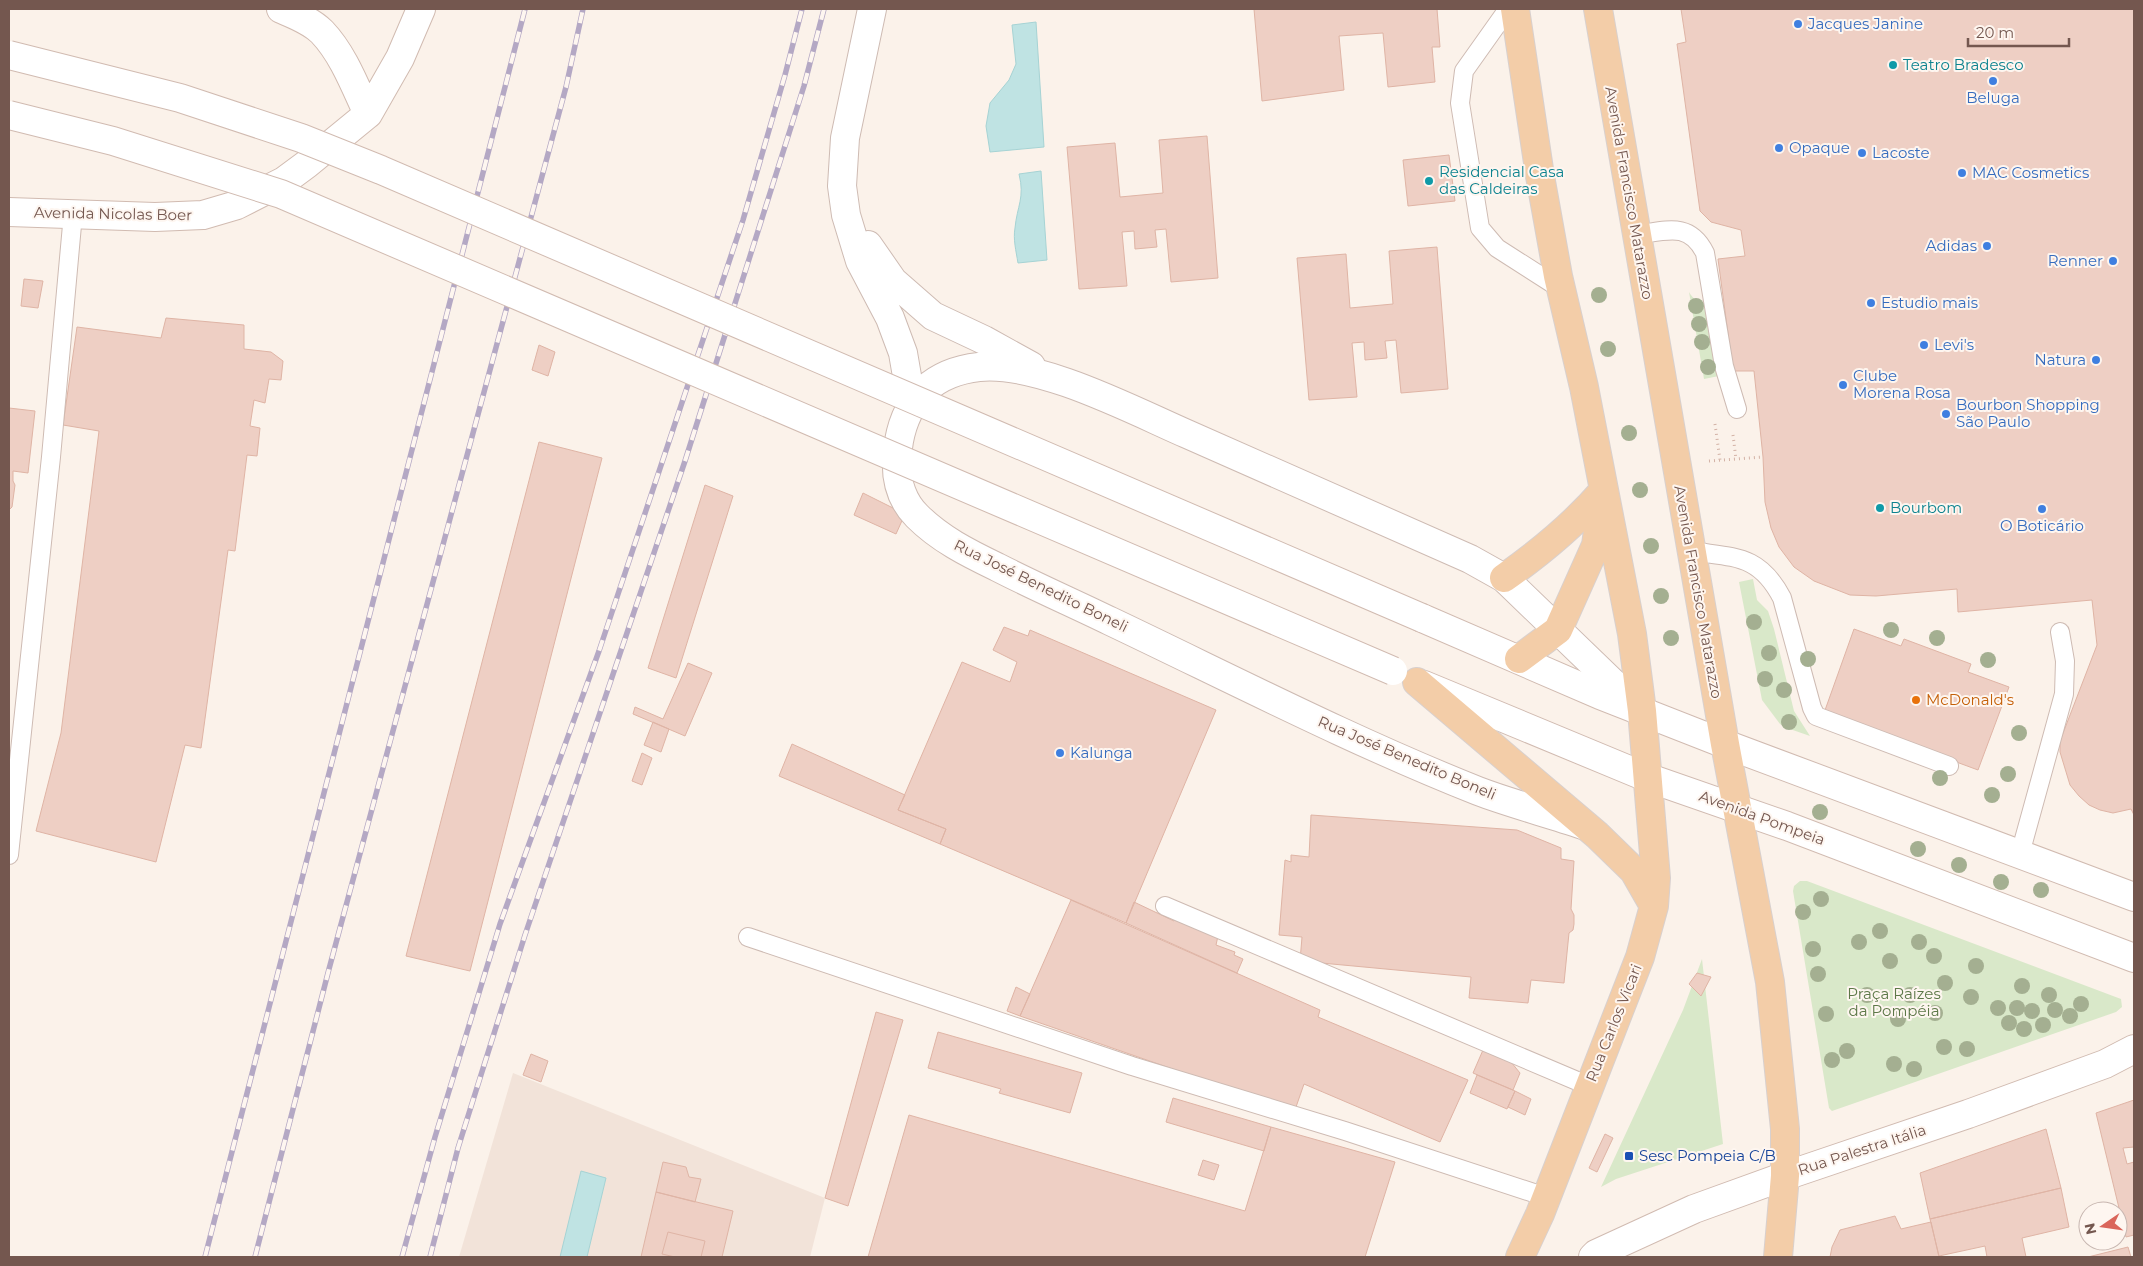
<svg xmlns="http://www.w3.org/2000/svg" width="2143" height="1266" font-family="Montserrat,sans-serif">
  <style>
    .residential { fill: #f2e3d9 }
    .green { fill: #d9e8c9 }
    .water { fill: #bfe3e3; stroke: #a6d3d4 }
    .building { fill: #eecfc4; stroke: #dfb4a5 }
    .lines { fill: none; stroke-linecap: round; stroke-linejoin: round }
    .lane-casing { stroke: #cebbb3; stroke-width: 20 }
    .street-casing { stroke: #cebbb3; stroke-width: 30 }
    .secondary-casing { stroke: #d1bbb1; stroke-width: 30 }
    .primary-casing { stroke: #d8d0ce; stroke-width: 30 }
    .path { stroke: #d3b2a6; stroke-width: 3; stroke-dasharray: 1 4; stroke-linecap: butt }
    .lane { stroke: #fff; stroke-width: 18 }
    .street { stroke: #fff; stroke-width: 28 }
    .secondary { stroke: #fff; stroke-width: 28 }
    .primary { stroke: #f3cda8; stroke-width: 28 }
    .rail-casing { stroke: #b4a8c4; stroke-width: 5.5 }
    .rail { stroke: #fef6f0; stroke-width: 4; stroke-dasharray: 11; stroke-linecap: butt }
    .secondary-bridge-casing { stroke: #d1bbb1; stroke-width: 30; stroke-linecap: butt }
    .secondary-bridge { stroke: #fff; stroke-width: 28 }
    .tree { fill: #a4af91 }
    .shop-dot { fill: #3f7fe0; stroke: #fef6f0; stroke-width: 2 }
    .culture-dot { fill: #0f9aa8; stroke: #fef6f0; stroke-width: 2 }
    .food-dot { fill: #e8710a; stroke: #fef6f0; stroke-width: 2 }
    .transit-dot { fill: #1a4fb4; stroke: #fef6f0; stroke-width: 2 }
    .labels { text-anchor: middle; stroke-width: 4; stroke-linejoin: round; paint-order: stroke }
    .shop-label { font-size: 15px; fill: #366cbe; stroke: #fef6f0; text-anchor: start }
    .culture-label { font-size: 15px; fill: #0d838f; stroke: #fef6f0; text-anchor: start }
    .street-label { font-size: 15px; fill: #74574f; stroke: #fef6f0 }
    .food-label { font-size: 15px; fill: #c56008; stroke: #fef6f0; text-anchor: start }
    .park-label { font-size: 15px; fill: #5d7848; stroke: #fef6f0 }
    .transit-label { font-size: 15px; fill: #164399; stroke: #fef6f0; text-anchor: start }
  </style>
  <rect width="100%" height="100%" fill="#fbf2ea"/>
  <path class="residential" d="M 513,1073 L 825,1198 L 810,1257 L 459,1257 Z"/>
  <path class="green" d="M 1689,292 C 1693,300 1702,303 1706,312 L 1719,376 L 1704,379 Z
    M 1753,579 L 1757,600 L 1768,611 L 1774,629 L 1794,711 L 1810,736 L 1787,728 L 1780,724 L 1762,700 L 1739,582 Z
    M 1800,881 L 1807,881 L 2121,999 L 2122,1007 L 2116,1012 L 1832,1111 L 1829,1108 L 1793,891 L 1794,886 Z
    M 1702,959 L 1723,1144 L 1616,1179 L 1601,1187 L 1683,1010 Z"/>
  <path class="water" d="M 1036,22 L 1044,147 L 990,152 L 986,126 L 990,103 L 1009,80 L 1016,64 L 1012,25 Z
    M 1041,171 L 1047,260 L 1018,263 C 1016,251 1013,239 1015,228 C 1017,206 1025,198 1019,174 Z
    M 581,1171 L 606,1178 L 587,1257 L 560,1257 Z"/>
  <path class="building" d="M 1254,9 L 1437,9 L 1440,47 L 1432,47 L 1435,82 L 1388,87 L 1383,33 L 1339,36 L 1344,90 L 1262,101 Z
    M 1681,9 L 2134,9 L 2134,815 L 2131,809 L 2113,813 L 2100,810 L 2089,805 L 2079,796 L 2070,785 L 2060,752 L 2060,741 L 2097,645 L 2092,600 L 1958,612 L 1957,589 L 1876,596 L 1850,595 L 1814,581 L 1794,567 L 1779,547 L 1771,528 L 1765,502 L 1763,457 L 1754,371 L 1733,371 L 1718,259 L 1745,256 L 1741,230 L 1711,222 L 1700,211 L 1677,44 L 1686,42 Z
    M 1207,136 L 1218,278 L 1171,282 L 1166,229 L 1155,230 L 1157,247 L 1135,249 L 1134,231 L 1122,232 L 1127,286 L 1079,289 L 1067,147 L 1115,143 L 1120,197 L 1163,193 L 1159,140 Z
    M 1449,155 L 1455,201 L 1408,206 L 1403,160 Z
    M 1437,247 L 1448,389 L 1401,393 L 1396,340 L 1385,341 L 1387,358 L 1365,360 L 1364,342 L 1352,343 L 1357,397 L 1309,400 L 1297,258 L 1346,254 L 1350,308 L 1393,304 L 1389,251 Z
    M 24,279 L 43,281 L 38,308 L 21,306 Z
    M 166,318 L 244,325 L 244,349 L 271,352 L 283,361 L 281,380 L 269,379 L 265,403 L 254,400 L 250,426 L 260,428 L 257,456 L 247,455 L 235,551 L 228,550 L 201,748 L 185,745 L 156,862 L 36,831 L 61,733 L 99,431 L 63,425 L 77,327 L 161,338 Z
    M 539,345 L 555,352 L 548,376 L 532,370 Z
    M 9,408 L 35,411 L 28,473 L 13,471 L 13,481 L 15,485 L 12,507 L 9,510 Z
    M 539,442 L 602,458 L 470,971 L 406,956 Z
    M 705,485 L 733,496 L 676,678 L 648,668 Z
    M 863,493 L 905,514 L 896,534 L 854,515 Z
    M 1004,627 L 1028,636 L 1030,630 L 1216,710 L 1126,923 L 940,844 L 946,829 L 898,810 L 962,662 L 1010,682 L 1017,662 L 993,650 Z
    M 1854,629 L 1901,646 L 1904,639 L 1971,664 L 1968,672 L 2009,687 L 1978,770 L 1824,713 Z
    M 688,663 L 712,673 L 685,736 L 633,714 L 635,707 L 663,719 Z
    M 653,722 L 669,729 L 661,752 L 644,745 Z
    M 792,744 L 905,795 L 898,810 L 946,829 L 940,844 L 779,776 Z
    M 642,753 L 652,758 L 642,785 L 632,781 Z
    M 1311,815 L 1517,830 L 1561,848 L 1561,859 L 1574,861 L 1571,909 L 1574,915 L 1574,924 L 1573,930 L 1569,933 L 1564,983 L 1531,980 L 1528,1003 L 1469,998 L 1471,977 L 1300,961 L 1302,937 L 1279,935 L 1285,860 L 1291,862 L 1291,855 L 1309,857 Z
    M 1071,900 L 1320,1010 L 1318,1017 L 1468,1080 L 1440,1142 L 1304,1084 L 1296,1107 L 1190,1075 L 1020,1016 Z
    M 1134,902 L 1174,921 L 1176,917 L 1218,936 L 1216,945 L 1235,952 L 1234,955 L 1243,959 L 1237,973 L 1126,923 Z
    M 1697,973 L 1711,977 L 1701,996 L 1689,984 Z
    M 1016,987 L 1030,994 L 1020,1016 L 1007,1011 Z
    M 876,1012 L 903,1020 L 848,1206 L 825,1198 Z
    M 938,1032 L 1082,1073 L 1070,1113 L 999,1093 L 1001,1089 L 928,1068 Z
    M 1483,1050 L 1511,1062 L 1520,1073 L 1513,1090 L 1473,1073 Z
    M 531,1054 L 548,1061 L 541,1082 L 523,1075 Z
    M 1477,1075 L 1515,1091 L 1507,1109 L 1470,1093 Z
    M 1515,1091 L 1531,1099 L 1525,1115 L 1508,1107 Z
    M 1173,1098 L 1271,1127 L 1264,1151 L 1166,1122 Z
    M 2134,1100 L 2134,1147 L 2123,1148 L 2127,1164 L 2134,1162 L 2134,1235 L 2126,1237 L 2096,1113 Z
    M 909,1115 L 1245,1211 L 1271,1127 L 1395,1162 L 1365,1257 L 868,1257 Z
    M 2046,1129 L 2061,1188 L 1930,1219 L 1920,1173 Z
    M 1605,1134 L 1613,1138 L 1597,1172 L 1589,1168 Z
    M 1203,1160 L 1219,1165 L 1214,1180 L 1198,1175 Z
    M 663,1162 L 686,1167 L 689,1177 L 701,1179 L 695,1202 L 656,1192 Z
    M 2061,1188 L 2069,1227 L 2022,1238 L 2026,1257 L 1987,1257 L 1985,1246 L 1939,1256 L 1930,1219 Z
    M 656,1192 L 733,1211 L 722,1257 L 641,1257 Z
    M 1895,1216 L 1901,1229 L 1931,1222 L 1939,1257 L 1830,1257 L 1832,1247 L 1840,1230 Z
    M 668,1232 L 705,1241 L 701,1257 L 675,1257 L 662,1254 Z
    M 2128,1247 L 2131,1257 L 2088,1257 Z"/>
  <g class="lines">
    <defs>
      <path id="lane" d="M 1508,9 L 1464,71 L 1460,103 L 1480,228 L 1497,248 L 1561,289
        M 1636,235 C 1666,231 1689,221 1705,253 L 1724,366 L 1737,409
        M 1691,551 C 1735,558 1759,554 1782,598 L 1812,708 L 1816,716 L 1949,766
        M 2020,854 L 2064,694 L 2065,661 L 2060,632
        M 9,855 L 51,457 L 73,214
        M 1165,906 L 1589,1086
        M 748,937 L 1132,1066 L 1345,1131 L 1546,1197"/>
      <path id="street" d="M 872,9 L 845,138 L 842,186 L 846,215 L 860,261 L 890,318 L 903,353 L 912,405
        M 868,245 L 893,281 L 933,316 L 984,340 L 1031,366
        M 1583,825 C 1548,813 1512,804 1478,791 C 1352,741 1232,679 1110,621 C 1073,603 1034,586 997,567 C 968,553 940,539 917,516 C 896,495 894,468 899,441 C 907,397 934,372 979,367 C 1039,361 1132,410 1187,434 C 1282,475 1376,518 1470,559 L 1504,578 L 1642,711"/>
      <path id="secondary" d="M 281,9 C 295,15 311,21 322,32 C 343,54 355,86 368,114
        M 9,212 L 155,217 L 203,215 L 237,205 L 284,181 L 307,164 L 368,114 L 400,58 L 421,9
        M 1422,618 L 1600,695 L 1725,744 L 2134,897
        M 1424,685 L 1646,777 L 1787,826 L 2134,958
        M 1593,1257 L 1596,1254 L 1694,1209 L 1785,1176 L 1968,1114 L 2105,1064 L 2134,1049"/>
      <path id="primary" d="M 1515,9 L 1540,176 L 1558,276 L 1584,387 L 1632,634 L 1642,711 L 1656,878 L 1654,906 L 1640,957 L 1540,1214 L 1520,1257
        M 1598,9 L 1725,744 L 1770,982 L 1785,1129 L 1785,1176 L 1778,1257
        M 1504,578 C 1541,552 1574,525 1604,490
        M 1519,659 L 1558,630 L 1596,545 L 1601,509
        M 1417,682 L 1597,835 L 1634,871 L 1654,906"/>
    </defs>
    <use href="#lane" class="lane-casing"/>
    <use href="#street" class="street-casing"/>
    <use href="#secondary" class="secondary-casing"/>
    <use href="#primary" class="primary-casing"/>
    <path class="path" d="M 1715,424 L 1720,460
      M 1733,435 L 1736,459
      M 1709,461 L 1763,457"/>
    <use href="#lane" class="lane"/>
    <use href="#street" class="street"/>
    <use href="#secondary" class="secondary"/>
    <use href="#primary" class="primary"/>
    <defs>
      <path id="rail" d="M 205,1257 L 525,9
        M 255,1257 L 329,969 L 566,87 L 583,9
        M 402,1257 L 435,1137 L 500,924 L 599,651 L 743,220 L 785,75 L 802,9
        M 430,1257 L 458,1148 L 525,935 L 685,461 L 804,86 L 824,9"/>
    </defs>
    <use href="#rail" class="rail-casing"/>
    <use href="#rail" class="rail"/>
    <defs>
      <path id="secondary-bridge" d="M 9,55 L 180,98 L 301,138 L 381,170 L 1422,618
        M 9,115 L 113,141 L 281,194 L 1393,671"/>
    </defs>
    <use href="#secondary-bridge" class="secondary-bridge-casing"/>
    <use href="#secondary-bridge" class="secondary-bridge"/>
  </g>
  <g class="tree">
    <circle cx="1599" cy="295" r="8"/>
    <circle cx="1696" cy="306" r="8"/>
    <circle cx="1699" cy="324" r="8"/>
    <circle cx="1702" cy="342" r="8"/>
    <circle cx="1608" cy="349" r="8"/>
    <circle cx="1708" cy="367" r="8"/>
    <circle cx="1629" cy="433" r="8"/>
    <circle cx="1640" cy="490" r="8"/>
    <circle cx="1651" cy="546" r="8"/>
    <circle cx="1661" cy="596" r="8"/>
    <circle cx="1754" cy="622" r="8"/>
    <circle cx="1891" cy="630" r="8"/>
    <circle cx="1671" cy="638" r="8"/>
    <circle cx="1937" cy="638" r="8"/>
    <circle cx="1769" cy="653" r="8"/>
    <circle cx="1808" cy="659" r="8"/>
    <circle cx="1988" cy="660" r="8"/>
    <circle cx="1765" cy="679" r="8"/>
    <circle cx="1784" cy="690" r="8"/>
    <circle cx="1789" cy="722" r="8"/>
    <circle cx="2019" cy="733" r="8"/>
    <circle cx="2008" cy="774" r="8"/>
    <circle cx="1940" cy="778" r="8"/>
    <circle cx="1992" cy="795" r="8"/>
    <circle cx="1820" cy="812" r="8"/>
    <circle cx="1918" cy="849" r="8"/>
    <circle cx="1959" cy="865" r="8"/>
    <circle cx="2001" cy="882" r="8"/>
    <circle cx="2041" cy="890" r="8"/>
    <circle cx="1821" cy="899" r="8"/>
    <circle cx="1803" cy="912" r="8"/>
    <circle cx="1880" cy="931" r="8"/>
    <circle cx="1859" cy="942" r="8"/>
    <circle cx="1919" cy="942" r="8"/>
    <circle cx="1813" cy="949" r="8"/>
    <circle cx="1934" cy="956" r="8"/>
    <circle cx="1890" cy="961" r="8"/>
    <circle cx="1976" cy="966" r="8"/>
    <circle cx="1818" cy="974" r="8"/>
    <circle cx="1945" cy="983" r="8"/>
    <circle cx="2022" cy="986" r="8"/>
    <circle cx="1867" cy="995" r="8"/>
    <circle cx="1910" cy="995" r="8"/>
    <circle cx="2049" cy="995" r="8"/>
    <circle cx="1971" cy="997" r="8"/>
    <circle cx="2081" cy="1004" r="8"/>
    <circle cx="1998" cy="1008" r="8"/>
    <circle cx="2017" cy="1008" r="8"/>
    <circle cx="2055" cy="1010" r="8"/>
    <circle cx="2032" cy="1011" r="8"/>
    <circle cx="1935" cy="1013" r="8"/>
    <circle cx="1826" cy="1014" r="8"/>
    <circle cx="2070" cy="1016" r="8"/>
    <circle cx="1898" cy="1019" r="8"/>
    <circle cx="2009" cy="1023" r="8"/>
    <circle cx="2043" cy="1025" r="8"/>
    <circle cx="2024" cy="1029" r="8"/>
    <circle cx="1944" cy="1047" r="8"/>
    <circle cx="1967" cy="1049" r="8"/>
    <circle cx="1847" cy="1051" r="8"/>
    <circle cx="1832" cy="1060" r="8"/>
    <circle cx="1894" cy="1064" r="8"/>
    <circle cx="1914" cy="1069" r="8"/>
  </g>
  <g class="shop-dot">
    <circle cx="1798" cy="24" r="5"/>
    <circle cx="1993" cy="81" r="5"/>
    <circle cx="1779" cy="148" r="5"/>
    <circle cx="1862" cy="153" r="5"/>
    <circle cx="1962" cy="173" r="5"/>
    <circle cx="1987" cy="246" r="5"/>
    <circle cx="2113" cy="261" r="5"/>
    <circle cx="1871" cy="303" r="5"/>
    <circle cx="1924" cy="345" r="5"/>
    <circle cx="2096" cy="360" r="5"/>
    <circle cx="1843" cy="385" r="5"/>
    <circle cx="1946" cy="414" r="5"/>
    <circle cx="2042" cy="509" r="5"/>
    <circle cx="1060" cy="753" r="5"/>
  </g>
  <g class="culture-dot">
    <circle cx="1893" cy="65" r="5"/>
    <circle cx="1429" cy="181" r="5"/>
    <circle cx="1880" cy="508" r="5"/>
  </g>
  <circle class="food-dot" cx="1916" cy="700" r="5"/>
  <rect class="transit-dot" x="1624" y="1151" width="10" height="10" rx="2.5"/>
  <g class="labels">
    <g class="shop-label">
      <text x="1808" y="29">Jacques Janine</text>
      <text x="1993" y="103" text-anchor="middle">Beluga</text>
      <text x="1789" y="153">Opaque</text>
      <text x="1872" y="158">Lacoste</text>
      <text x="1972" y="178">MAC Cosmetics</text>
      <text x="1977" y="251" text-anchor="end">Adidas</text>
      <text x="2103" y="266" text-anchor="end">Renner</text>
      <text x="1881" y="308">Estudio mais</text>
      <text x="1934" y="350">Levi's</text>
      <text x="2086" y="365" text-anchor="end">Natura</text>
      <text x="1853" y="381">Clube<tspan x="1853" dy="17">Morena Rosa</tspan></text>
      <text x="1956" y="410">Bourbon Shopping<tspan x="1956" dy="17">São Paulo</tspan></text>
      <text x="2042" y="531" text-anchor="middle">O Boticário</text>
      <text x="1070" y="758">Kalunga</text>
    </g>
    <g class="culture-label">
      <text x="1903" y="70">Teatro Bradesco</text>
      <text x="1439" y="177">Residencial Casa<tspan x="1439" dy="17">das Caldeiras</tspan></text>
      <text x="1890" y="513">Bourbom</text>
    </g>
    <g class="street-label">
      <text transform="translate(1629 193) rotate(80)" y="5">Avenida Francisco Matarazzo</text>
      <text transform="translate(113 214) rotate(1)" y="5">Avenida Nicolas Boer</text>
      <text transform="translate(1041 586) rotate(26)" y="5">Rua José Benedito Boneli</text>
      <text transform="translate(1698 592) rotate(80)" y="5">Avenida Francisco Matarazzo</text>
      <text transform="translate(1407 758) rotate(23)" y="5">Rua José Benedito Boneli</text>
      <text transform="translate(1762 818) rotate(20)" y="5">Avenida Pompeia</text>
      <text transform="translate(1614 1023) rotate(-68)" y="5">Rua Carlos Vicari</text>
      <text transform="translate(1862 1150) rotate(-18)" y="5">Rua Palestra Itália</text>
    </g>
    <g class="food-label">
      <text x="1926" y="705">McDonald's</text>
    </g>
    <g class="park-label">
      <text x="1894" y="999">Praça Raízes<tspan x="1894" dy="17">da Pompéia</tspan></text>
    </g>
    <g class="transit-label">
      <text x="1639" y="1161">Sesc Pompeia C/B</text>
    </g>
  </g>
  <rect width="2143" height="1266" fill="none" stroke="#74574f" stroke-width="20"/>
  <g transform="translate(2103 1226) rotate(257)"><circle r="24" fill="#fef6f0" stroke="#c7b6b0"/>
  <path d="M0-4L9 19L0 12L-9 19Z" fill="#da655a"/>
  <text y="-8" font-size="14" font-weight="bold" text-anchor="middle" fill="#74574f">N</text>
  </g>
  <path d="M1968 38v8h101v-8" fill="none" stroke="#74574f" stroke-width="2.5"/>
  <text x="1976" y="38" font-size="15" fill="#74574f" stroke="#fef6f0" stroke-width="4" paint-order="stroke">20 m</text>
</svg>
